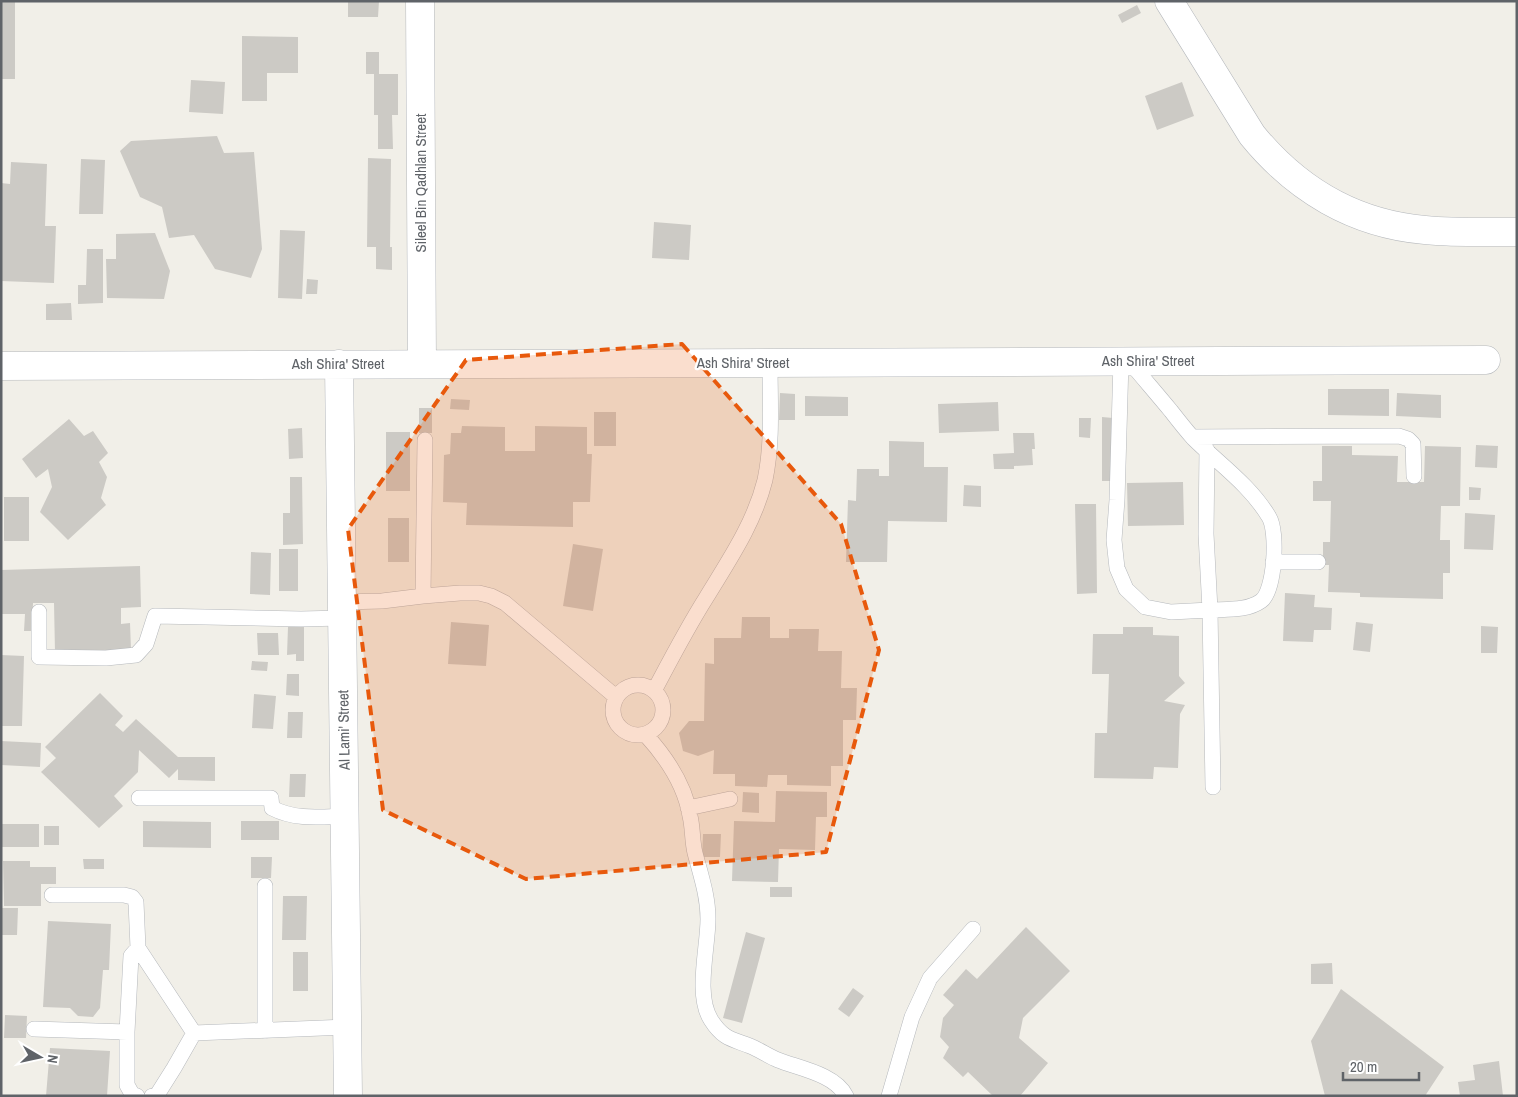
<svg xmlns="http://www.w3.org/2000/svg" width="1518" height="1097" font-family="'Archivo Narrow',sans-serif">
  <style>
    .building { fill: #cccac5 }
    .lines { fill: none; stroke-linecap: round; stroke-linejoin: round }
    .service-casing { stroke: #b5b8bc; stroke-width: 16 }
    .minor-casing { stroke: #b5b8bc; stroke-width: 29 }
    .service { stroke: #fff; stroke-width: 15 }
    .minor { stroke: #fff; stroke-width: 28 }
    .marked { fill: #e8590c; fill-opacity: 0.2; stroke: #e8590c; stroke-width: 4; stroke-dasharray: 10 6; stroke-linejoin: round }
    .labels { text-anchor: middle; stroke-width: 4.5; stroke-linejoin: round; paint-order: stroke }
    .street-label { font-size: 15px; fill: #5f6368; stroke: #fff }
  </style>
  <rect width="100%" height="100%" fill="#f1efe8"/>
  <path class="building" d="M 1,1 L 15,1 L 15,79 L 1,79 Z
    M 348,1 L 379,1 L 378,17 L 348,17 Z
    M 1137,5 L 1141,13 L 1122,23 L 1118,15 Z
    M 242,36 L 298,37 L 298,73 L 267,73 L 267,101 L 242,101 Z
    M 366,52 L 379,52 L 379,74 L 398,74 L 398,115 L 392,115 L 393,149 L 378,149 L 378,115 L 374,115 L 374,74 L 366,74 Z
    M 191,80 L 225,82 L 223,114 L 189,112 Z
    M 1182,82 L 1194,116 L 1157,130 L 1145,96 Z
    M 217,136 L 224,153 L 254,152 L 262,249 L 251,278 L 215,269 L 194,235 L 169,238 L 162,207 L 140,197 L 120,151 L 131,141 Z
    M 368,158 L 391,159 L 390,247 L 392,247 L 392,270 L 376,269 L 376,247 L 367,247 Z
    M 81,159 L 105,160 L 103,214 L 79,214 Z
    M 11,162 L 47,164 L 45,226 L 56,226 L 54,283 L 1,281 L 1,183 L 10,184 Z
    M 654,222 L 691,225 L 689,260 L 652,258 Z
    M 280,230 L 305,231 L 302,299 L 278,298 Z
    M 155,233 L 170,271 L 164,299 L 107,298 L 106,259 L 116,259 L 116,234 Z
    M 87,249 L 103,249 L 103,303 L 78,304 L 78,285 L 86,285 Z
    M 307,279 L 318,280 L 317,294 L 306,294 Z
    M 71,303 L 72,320 L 46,320 L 46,304 Z
    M 1328,389 L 1389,389 L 1389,416 L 1328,415 Z
    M 780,393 L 795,394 L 795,420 L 779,420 Z
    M 1397,393 L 1441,395 L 1441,418 L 1396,416 Z
    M 805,396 L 848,397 L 848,416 L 805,416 Z
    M 451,399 L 470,400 L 469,410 L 450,409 Z
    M 998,402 L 999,431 L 939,433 L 938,404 Z
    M 419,408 L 432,408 L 432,433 L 419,433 Z
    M 594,412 L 616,412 L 616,446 L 594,446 Z
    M 1102,417 L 1113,418 L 1112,481 L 1102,481 Z
    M 1079,418 L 1091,418 L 1090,438 L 1079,437 Z
    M 69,419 L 84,436 L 93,431 L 108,453 L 99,462 L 107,477 L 101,498 L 106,505 L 68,540 L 40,512 L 52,487 L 48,469 L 36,478 L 22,459 Z
    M 462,426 L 505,427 L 505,451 L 535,451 L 535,426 L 587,427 L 587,454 L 592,454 L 590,502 L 573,502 L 573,527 L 466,525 L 467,503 L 443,502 L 444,455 L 450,454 L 451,433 L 461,433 Z
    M 302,428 L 303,458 L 289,459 L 288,429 Z
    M 386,432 L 410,432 L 410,491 L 386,491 Z
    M 1013,433 L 1034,433 L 1035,449 L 1032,449 L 1033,465 L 1014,466 L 1014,469 L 994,469 L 993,454 L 1014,453 Z
    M 889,441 L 924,442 L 924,467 L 948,467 L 947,522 L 888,521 L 887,562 L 846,562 L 848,500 L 856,501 L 857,469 L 879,469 L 879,476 L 889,476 Z
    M 1476,445 L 1498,446 L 1497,468 L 1475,467 Z
    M 1322,446 L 1352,446 L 1352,455 L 1398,456 L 1397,482 L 1424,482 L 1425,446 L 1461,447 L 1460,506 L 1441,506 L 1440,540 L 1450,540 L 1450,573 L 1443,573 L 1443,599 L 1360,597 L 1360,593 L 1328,592 L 1329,565 L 1323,565 L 1323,542 L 1330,542 L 1331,501 L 1313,501 L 1313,481 L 1322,481 Z
    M 290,477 L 302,477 L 303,544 L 283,545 L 283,513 L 290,513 Z
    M 1183,482 L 1184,525 L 1128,526 L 1127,483 Z
    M 964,485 L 981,486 L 981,507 L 963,506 Z
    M 1469,487 L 1481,488 L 1480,500 L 1469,500 Z
    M 4,497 L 29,497 L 29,541 L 4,541 Z
    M 1075,504 L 1096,504 L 1097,593 L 1077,594 Z
    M 1465,513 L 1495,515 L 1493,550 L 1464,549 Z
    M 388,518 L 409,518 L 409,562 L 388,562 Z
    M 573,544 L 603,549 L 593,611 L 563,606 Z
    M 279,549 L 298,549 L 298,591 L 279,591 Z
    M 251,552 L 271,553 L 270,595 L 250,594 Z
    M 140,566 L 141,607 L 121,608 L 121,624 L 130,623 L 131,650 L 55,652 L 54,603 L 33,603 L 32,631 L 24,631 L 25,614 L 1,614 L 1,570 Z
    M 1285,593 L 1315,595 L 1314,607 L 1332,608 L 1331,630 L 1314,630 L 1313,642 L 1283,641 Z
    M 742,617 L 770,617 L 770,638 L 789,638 L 789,629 L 819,629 L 818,651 L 842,651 L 841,688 L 857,688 L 856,720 L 843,720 L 843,766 L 831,766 L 831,786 L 787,785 L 787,775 L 768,775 L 767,787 L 735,786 L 735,774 L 713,774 L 714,750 L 698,756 L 683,751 L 679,733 L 689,721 L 704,721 L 705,663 L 714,664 L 714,638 L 741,638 Z
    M 451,622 L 489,625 L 486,666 L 448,664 Z
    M 1356,622 L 1373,624 L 1370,652 L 1353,650 Z
    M 1481,626 L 1498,627 L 1497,653 L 1481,653 Z
    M 288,627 L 304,627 L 304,661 L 296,661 L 296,654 L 287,655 Z
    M 1123,627 L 1153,627 L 1153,635 L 1179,636 L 1179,676 L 1185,683 L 1164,701 L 1185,705 L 1180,714 L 1178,768 L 1154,767 L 1153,779 L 1094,778 L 1095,733 L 1107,733 L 1109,674 L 1092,674 L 1093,634 L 1123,634 Z
    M 257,633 L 278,633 L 279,655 L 258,655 Z
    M 1,655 L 24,656 L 22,726 L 1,726 Z
    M 252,661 L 268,662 L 267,671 L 251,670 Z
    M 287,674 L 299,674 L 299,696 L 286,695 Z
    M 100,693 L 123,716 L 115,725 L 123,732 L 136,719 L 178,757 L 215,757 L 215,781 L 178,780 L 178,769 L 169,778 L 139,750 L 138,772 L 114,796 L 123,806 L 99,828 L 41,772 L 56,758 L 45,747 Z
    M 254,694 L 276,696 L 273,729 L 252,728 Z
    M 288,712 L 303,712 L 302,738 L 287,738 Z
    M 1,741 L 41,743 L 40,767 L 1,765 Z
    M 290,774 L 306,774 L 305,797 L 289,797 Z
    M 776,791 L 827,792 L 827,817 L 816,817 L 815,850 L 779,849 L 778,882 L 732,881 L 734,821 L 775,822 Z
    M 743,792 L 759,793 L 759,813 L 742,812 Z
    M 143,821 L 211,822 L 211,848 L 143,847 Z
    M 241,821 L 279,821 L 279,840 L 241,840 Z
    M 1,824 L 39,824 L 39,847 L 1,847 Z
    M 44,826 L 59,826 L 59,845 L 44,845 Z
    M 703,834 L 721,834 L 720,857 L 702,857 Z
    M 251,857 L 272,857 L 271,878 L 251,878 Z
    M 83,859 L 104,859 L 104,869 L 84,869 Z
    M 3,861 L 30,861 L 30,867 L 56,867 L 56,884 L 41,884 L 41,906 L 4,906 Z
    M 770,887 L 792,887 L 792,897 L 770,897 Z
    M 283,896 L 307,896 L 306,940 L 282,940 Z
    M 1,908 L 18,908 L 17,935 L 1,935 Z
    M 48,921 L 111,924 L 109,970 L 103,970 L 100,1008 L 93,1017 L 78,1016 L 70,1008 L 43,1007 Z
    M 1026,927 L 1070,971 L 1023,1018 L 1019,1038 L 1048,1063 L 1020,1096 L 993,1096 L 968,1072 L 963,1077 L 943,1058 L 949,1047 L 940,1037 L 943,1018 L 954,1005 L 943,995 L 966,969 L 977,979 Z
    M 746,932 L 765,938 L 742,1023 L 723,1018 Z
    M 293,952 L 308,952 L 308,991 L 293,991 Z
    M 1332,963 L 1333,984 L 1311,984 L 1311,964 Z
    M 853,988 L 864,996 L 849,1017 L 838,1009 Z
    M 1341,989 L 1444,1067 L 1425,1096 L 1325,1096 L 1311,1041 Z
    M 5,1015 L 27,1016 L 26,1038 L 4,1038 Z
    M 50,1048 L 110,1051 L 107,1096 L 46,1096 Z
    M 1499,1061 L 1503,1096 L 1460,1096 L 1458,1082 L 1475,1080 L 1473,1065 Z"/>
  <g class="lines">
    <defs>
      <path id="service" d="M 1121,361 L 1117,500 L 1114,540 L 1117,568 L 1126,589 L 1145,607 L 1171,612 L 1210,610 L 1213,787
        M 1129,361 C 1143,378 1157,394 1171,411 C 1178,420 1185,429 1193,438 C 1218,463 1250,485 1269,517 C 1278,531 1275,591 1261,601 C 1247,611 1227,609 1210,610 L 1206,534 L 1207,450
        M 1192,437 L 1399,436 L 1408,439 L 1413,444 L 1414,476
        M 1273,562 L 1318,562
        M 423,596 L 425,440
        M 342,602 L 382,601 L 423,596 L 460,593 L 479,593 L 491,596 L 505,603 L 616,697
        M 39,612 L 39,657 L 106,658 L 136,655 L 146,644 L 155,616 L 301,619 L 342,618
        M613 710a25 25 0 1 1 50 0a25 25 0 1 1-50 0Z
        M 654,691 C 671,659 687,628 706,598 C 729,560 754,524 765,480 C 773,442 770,401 770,362
        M 645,734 C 666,757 685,785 690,816 C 693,828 692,841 695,853 C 701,876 708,896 708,919 C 708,948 695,995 711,1020 C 723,1039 732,1039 750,1046 C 760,1050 768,1056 778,1060 C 798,1068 835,1074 846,1096
        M 139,798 L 271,798 L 272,808 C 295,820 319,817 345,816
        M 688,808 L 730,799
        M 265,886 L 265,1031
        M 52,895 L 124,895 L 132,897 L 136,902 L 138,948 L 194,1033
        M 34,1029 L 127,1032 L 127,1085 L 132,1094 L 137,1096
        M 127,1032 L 131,956 L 138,948
        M 152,1096 L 157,1095 L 174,1068 L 194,1033 L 347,1027
        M 889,1096 L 912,1017 L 930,978 L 973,929"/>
      <path id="minor" d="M 420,1 L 422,364
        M 1169,1 L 1252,135 C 1296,189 1354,224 1425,230 C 1455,233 1486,232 1517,232
        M 339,364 L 348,1096
        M 1,366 L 1486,360"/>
    </defs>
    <use href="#service" class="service-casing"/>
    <use href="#minor" class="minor-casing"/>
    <use href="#service" class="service"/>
    <use href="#minor" class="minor"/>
  </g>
  <path class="marked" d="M 682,344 L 841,524 L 879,650 L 826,852 L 526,879 L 383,810 L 348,529 L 466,360 Z"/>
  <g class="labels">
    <g class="street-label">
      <text transform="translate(421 183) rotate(-90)" y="5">Sileel Bin Qadhlan Street</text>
      <text x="1148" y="366">Ash Shira' Street</text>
      <text x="743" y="368">Ash Shira' Street</text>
      <text x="338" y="369">Ash Shira' Street</text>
      <text transform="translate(344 730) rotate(-91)" y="5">Al Lami' Street</text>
    </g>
  </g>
  <rect width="1518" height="1097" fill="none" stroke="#5f6368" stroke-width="5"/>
  <g transform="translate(40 1057) rotate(99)" stroke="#ffffff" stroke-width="4" paint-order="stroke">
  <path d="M0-4L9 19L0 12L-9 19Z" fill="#5f6368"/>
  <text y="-8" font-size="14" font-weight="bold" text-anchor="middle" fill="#5f6368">N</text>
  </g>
  <path d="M1343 1072v8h76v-8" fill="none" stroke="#5f6368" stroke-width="2.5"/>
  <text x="1350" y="1072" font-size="15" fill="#5f6368" stroke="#ffffff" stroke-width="4" paint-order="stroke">20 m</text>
</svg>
